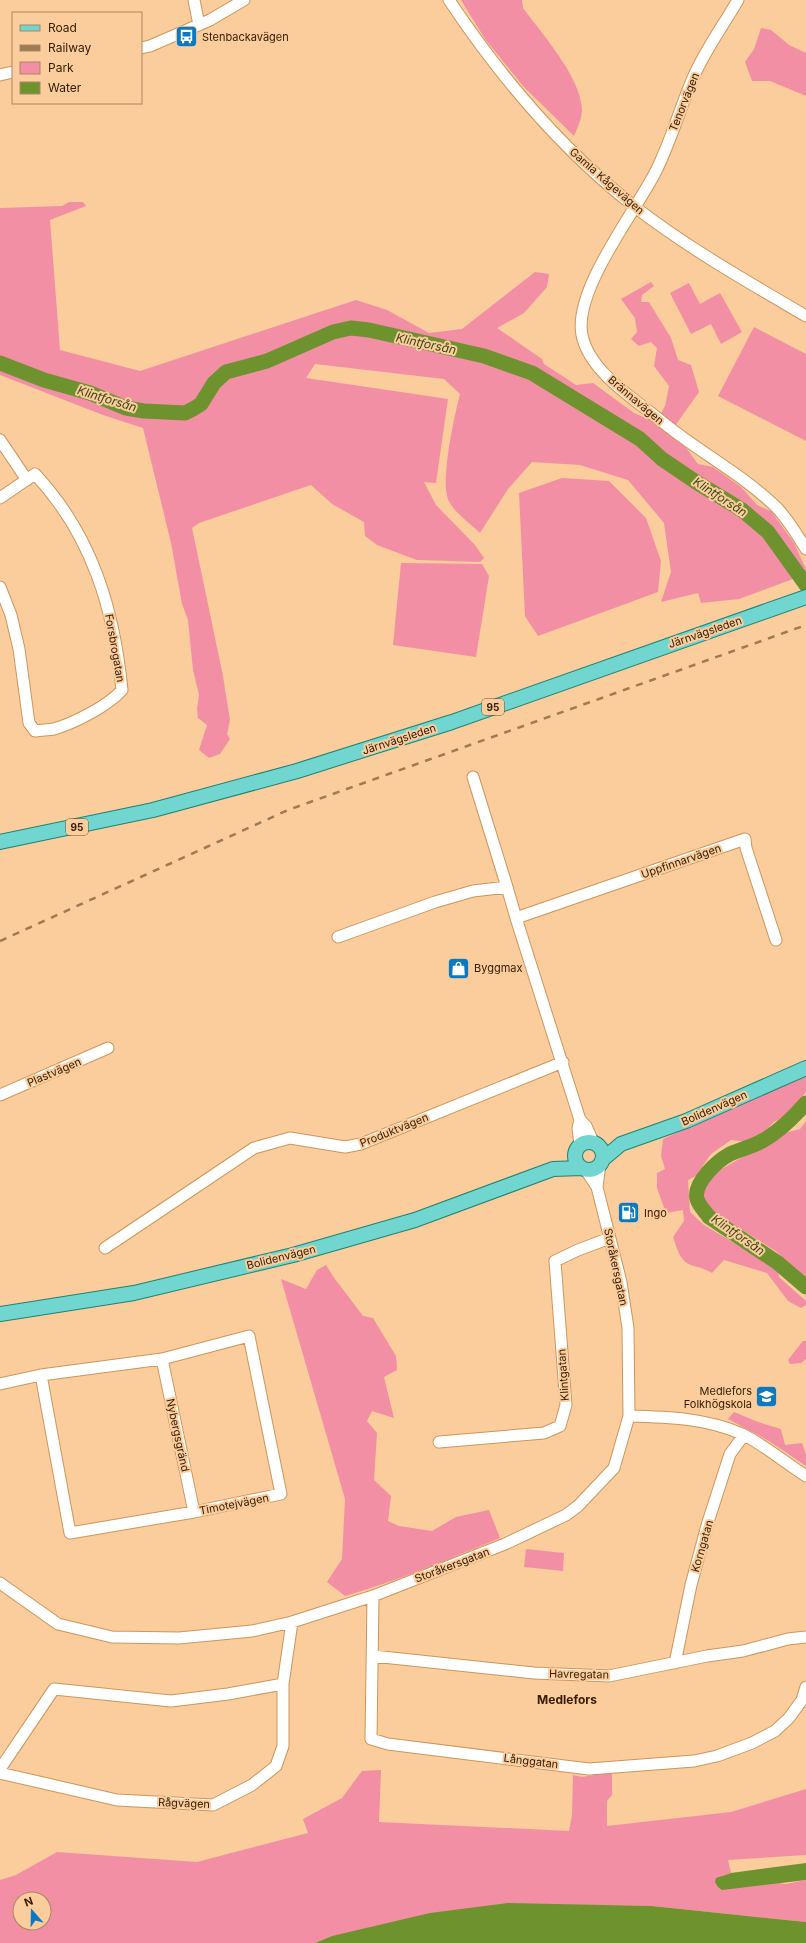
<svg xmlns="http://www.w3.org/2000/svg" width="806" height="1943" font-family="Inter,sans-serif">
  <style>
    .green { fill: #f38fa4; fill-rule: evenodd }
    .water { fill: #6e922e }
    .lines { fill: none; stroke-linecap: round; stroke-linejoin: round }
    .river { stroke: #6e922e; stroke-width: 15 }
    .minor-casing { stroke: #cd965a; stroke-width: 13 }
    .major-casing { stroke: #1d8373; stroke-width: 16 }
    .minor { stroke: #fff; stroke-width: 11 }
    .major { stroke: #71d6cf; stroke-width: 14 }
    .rail { stroke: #9e7a55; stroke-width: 2.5; stroke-dasharray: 7 7; stroke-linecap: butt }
    .labels { text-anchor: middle; stroke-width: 4; stroke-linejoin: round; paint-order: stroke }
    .shield { fill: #fbcc9c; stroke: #6e5131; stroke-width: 1 }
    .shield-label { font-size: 10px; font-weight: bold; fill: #321c03 }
    .poi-label { font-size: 11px; fill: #321c03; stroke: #fbcc9c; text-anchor: start }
    .street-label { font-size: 11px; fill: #321c03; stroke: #fbcc9c }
    .water-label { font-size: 12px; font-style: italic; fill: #354814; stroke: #fbcc9c }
    .neighbourhood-label { font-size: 12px; font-weight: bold; fill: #321c03; stroke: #fbcc9c }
  </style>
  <rect width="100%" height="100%" fill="#fbcc9c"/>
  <path class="green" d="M 461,0 L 522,0 L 523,8 C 542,34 581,77 582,110 C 582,118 577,129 574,136 L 523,86 L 485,39 Z
    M 761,28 L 771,30 L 789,45 L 806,53 L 806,96 L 770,81 L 752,81 L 745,62 L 754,49 Z
    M 69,202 L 83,202 L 86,206 L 50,220 L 60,350 L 140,371 L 356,300 L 387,310 L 429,333 L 462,329 L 535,272 L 549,274 L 547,287 L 524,313 L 497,328 L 542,359 L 544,364 L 576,385 L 593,383 L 634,413 L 656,422 L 665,406 L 669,386 L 654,366 L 657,348 L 651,342 L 639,346 L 631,339 L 637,332 L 635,318 L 621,299 L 651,282 L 654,286 L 642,295 L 641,302 L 649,302 L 671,338 L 678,360 L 691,365 L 699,392 L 670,433 L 684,445 L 698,464 L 713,467 L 741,487 L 757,505 L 771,511 L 794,543 L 806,569 L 806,574 L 739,599 L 701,603 L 698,593 L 661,602 L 671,572 L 664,523 L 628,480 L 580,465 L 532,462 L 508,489 L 480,533 C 470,523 450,510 447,496 C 442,474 454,417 460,394 L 444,379 L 315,364 L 306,378 L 448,399 L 436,483 L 424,482 L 436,505 L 475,545 L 484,558 L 480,562 L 417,560 L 377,545 L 365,536 L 364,522 L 332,504 L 311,485 L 199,523 L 192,528 L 223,676 L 230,720 L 227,734 L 230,739 L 220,754 L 209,758 L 199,750 L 207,725 L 198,718 L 197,709 L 199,695 L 193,670 L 188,620 L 182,604 L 171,543 L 143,428 L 103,415 L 0,375 L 0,208 L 62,206 Z
    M 689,283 L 700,304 L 720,293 L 742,332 L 721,344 L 711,324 L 691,334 L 670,293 Z
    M 754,327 L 806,354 L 806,441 L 718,396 Z
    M 562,478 L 609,481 L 646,518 L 661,561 L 658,592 L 538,636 L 525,616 L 519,493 Z
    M 401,563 L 482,564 L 489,576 L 476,657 L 393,645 Z
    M 806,1076 L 806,1091 L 801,1100 L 796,1104 L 789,1115 L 774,1122 L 760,1137 L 748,1142 L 731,1140 L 711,1154 L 696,1176 L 688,1180 L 690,1212 L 704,1225 L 778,1269 L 779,1277 L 806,1301 L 806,1305 L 801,1308 L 788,1301 L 767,1273 L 724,1260 L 712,1273 C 705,1269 701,1268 694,1266 C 680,1263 677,1248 673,1237 L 684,1221 L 683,1210 L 666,1213 L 657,1188 L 657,1173 L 665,1169 L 661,1156 L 663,1139 Z
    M 806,1121 L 806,1279 L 793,1269 L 777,1252 L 707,1208 L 701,1195 L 707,1182 L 720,1170 L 784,1133 L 800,1129 Z
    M 326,1265 L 335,1279 L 363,1316 L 373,1318 L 396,1356 L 397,1370 L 384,1377 L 394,1418 L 372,1411 L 367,1421 L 377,1433 L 374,1480 L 391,1496 L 388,1521 L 399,1526 L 432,1531 L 456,1517 L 489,1510 L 500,1538 C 449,1559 398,1581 345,1596 L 327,1582 L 342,1559 L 345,1499 L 281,1279 L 306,1289 L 317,1270 Z
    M 803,1341 L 806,1341 L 806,1359 L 801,1363 L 790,1364 L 788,1360 Z
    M 734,1412 L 758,1422 L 781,1429 L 785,1445 L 802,1443 L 806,1455 L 806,1466 L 769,1441 L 728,1419 Z
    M 526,1549 L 564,1553 L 563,1571 L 524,1567 Z
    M 381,1770 L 379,1822 L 569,1831 L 572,1815 L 573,1775 L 582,1777 L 612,1772 L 612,1795 L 607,1801 L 607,1826 L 731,1812 L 806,1789 L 806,1855 L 728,1860 L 731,1873 L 721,1876 L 786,1884 L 806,1880 L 806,1922 L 652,1906 L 586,1905 L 332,1936 L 315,1943 L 0,1943 L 0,1880 L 16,1875 L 57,1852 L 197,1862 L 308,1833 L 303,1819 L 342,1798 L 362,1771 ZM 20,1899 L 44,1899 L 44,1923 L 20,1923 Z"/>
  <path class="water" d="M 806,1863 L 806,1880 L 722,1890 L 718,1887 L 715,1882 L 716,1878 L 731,1873 Z
    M 508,1903 L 652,1906 L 806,1922 L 806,1943 L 315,1943 L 332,1936 L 430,1913 Z"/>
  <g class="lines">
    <path class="river" d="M 0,363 L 44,380 L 90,393 L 126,408 L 144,411 L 185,413 L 193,409 L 201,404 L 214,383 L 226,372 L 267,361 L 333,332 L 351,328 L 369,330 L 484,356 L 532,373 L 640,439 L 662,459 L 696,482 L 742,510 L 768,532 L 806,585
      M 806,1103 C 793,1118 779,1132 762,1141 C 752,1147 740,1149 730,1154 C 717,1161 693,1183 697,1199 C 699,1206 705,1211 709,1217 L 778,1263 L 806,1287"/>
    <defs>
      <path id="minor" d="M 194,0 L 199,25
        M 449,0 C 501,78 561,149 635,207 C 688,248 748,282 806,316
        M 738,0 C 723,26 705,50 693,78 C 680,108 671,141 656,171 C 636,211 573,290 582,335 C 589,371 633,398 660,420 C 697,451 741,473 776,507 C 788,519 797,535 806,549
        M 141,48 L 150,46 L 210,20 L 244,0
        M 0,75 L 13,72
        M 0,440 L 27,480
        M 0,498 L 35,474 C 92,535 114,609 122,690 C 108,706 74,723 54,729 C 48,730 41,730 35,731 L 29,723 L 19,649 L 11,615 L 0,587
        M 473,777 L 507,887
        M 338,937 L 435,902 L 473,891 L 507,887 L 516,918
        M 0,1095 L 108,1048
        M 593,1142 L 586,1126 L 580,1120 L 516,918 L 745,839 L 746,848 L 776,940
        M 580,1145 L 578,1128 L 580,1120
        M 585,1169 L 597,1187
        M 105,1248 L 254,1148 L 290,1138 L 345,1147 L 361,1144 L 563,1062
        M 162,1359 L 194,1512
        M 0,1384 L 41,1375 L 162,1359 L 249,1336 L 281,1494 L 194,1512 L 70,1533 L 41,1375
        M 629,1416 C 668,1417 706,1418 742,1434 C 763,1444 787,1464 806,1476
        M 439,1442 L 544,1433 L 560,1426 L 566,1405 L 555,1261 L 578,1250 L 610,1238
        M 0,1583 L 58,1624 L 112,1637 L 179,1638 L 252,1631 L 292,1622 L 373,1596 L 505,1544 L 566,1515 L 578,1506 L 614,1468 L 629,1416 L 628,1328 L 621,1282 L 597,1187 L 600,1164
        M 373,1596 L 371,1739 L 388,1744 L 589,1769 L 694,1761 L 717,1756 L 752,1743 L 775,1731 L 789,1718 L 802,1700 L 806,1687
        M 373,1656 L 534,1673 L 609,1676 L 707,1656 L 743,1651 L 788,1639 L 806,1637
        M 675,1663 L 691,1585 L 708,1522 L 730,1454 L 744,1435
        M 0,1769 L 54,1689 L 171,1701 L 228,1694 L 283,1684
        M 0,1773 L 117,1800 L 213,1805 L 252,1785 L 276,1766 L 283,1746 L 283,1684 L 292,1622"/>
      <path id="major" d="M 0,842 L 153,810 L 297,771 L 452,722 L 806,597
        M575 1156a14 14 0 1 1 28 0a14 14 0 1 1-28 0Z
        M 602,1160 L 621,1144 L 686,1121 L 806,1068
        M 0,1314 L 134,1293 L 293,1255 L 415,1220 L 553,1169 L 582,1168"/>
    </defs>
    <use href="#minor" class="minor-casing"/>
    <use href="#major" class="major-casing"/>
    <use href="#minor" class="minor"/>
    <use href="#major" class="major"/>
    <path class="rail" d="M 0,941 L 288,810 L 806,625"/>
  </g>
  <defs>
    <symbol id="bus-square" viewBox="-11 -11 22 22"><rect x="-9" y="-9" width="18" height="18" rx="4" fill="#0a79c3" stroke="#fbcc9c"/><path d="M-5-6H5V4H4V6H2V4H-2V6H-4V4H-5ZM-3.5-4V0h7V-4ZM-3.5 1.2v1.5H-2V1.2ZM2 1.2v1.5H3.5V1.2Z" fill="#fff"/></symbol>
    <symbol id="shop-square" viewBox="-11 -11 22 22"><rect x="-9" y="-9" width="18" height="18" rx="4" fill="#0a79c3" stroke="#fbcc9c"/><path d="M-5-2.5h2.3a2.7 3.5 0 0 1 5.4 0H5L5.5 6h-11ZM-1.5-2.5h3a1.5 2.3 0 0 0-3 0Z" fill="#fff"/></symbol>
    <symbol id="fuel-square" viewBox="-11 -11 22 22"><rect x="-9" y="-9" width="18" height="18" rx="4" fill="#0a79c3" stroke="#fbcc9c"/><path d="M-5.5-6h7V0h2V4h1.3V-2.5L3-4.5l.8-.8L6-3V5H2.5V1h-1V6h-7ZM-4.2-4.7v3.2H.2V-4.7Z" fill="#fff"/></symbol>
    <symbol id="school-square" viewBox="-11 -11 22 22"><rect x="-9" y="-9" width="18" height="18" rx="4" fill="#0a79c3" stroke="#fbcc9c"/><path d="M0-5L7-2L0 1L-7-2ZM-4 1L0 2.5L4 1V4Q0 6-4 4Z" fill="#fff"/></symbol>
  </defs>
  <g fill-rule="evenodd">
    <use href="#bus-square" x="174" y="24" width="25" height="25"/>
    <use href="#shop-square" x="446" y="956" width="25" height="25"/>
    <use href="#fuel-square" x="616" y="1200" width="25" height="25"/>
    <use href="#school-square" x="754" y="1384" width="25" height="25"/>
  </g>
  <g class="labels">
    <g class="shield">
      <rect x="482" y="699" width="22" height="16" rx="3"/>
      <rect x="66" y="819" width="22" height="16" rx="3"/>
    </g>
    <g class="shield-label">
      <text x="493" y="711">95</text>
      <text x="77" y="831">95</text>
    </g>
    <g class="poi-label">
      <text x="202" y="41">Stenbackavägen</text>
      <text x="474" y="972">Byggmax</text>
      <text x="644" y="1217">Ingo</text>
      <text x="752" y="1395" text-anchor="end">Medlefors<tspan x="752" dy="13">Folkhögskola</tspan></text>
    </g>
    <g class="street-label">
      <text transform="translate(684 102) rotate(-68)" y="4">Tenorvägen</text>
      <text transform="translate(607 181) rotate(41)" y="4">Gamla Kågevägen</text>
      <text transform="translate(636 400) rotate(40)" y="4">Brännavägen</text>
      <text transform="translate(705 632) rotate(-19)" y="4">Järnvägsleden</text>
      <text transform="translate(115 648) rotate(80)" y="4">Forsbrogatan</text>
      <text transform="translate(399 739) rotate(-18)" y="4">Järnvägsleden</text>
      <text transform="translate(681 861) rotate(-19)" y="4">Uppfinnarvägen</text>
      <text transform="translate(54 1072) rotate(-23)" y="4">Plastvägen</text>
      <text transform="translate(714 1108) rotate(-24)" y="4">Bolidenvägen</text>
      <text transform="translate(394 1130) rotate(-22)" y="4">Produktvägen</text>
      <text transform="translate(281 1257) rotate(-14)" y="4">Bolidenvägen</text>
      <text transform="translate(616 1267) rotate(78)" y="4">Storåkersgatan</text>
      <text transform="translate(563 1375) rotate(-94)" y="4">Klintgatan</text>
      <text transform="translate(178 1435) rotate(78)" y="4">Nybergsgränd</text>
      <text transform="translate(234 1504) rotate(-11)" y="4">Timotejvägen</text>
      <text transform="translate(702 1546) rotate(-74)" y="4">Korngatan</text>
      <text transform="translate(452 1565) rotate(-21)" y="4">Storåkersgatan</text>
      <text transform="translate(579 1674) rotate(1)" y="4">Havregatan</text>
      <text transform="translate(531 1761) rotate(7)" y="4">Långgatan</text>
      <text transform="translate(184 1803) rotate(2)" y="4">Rågvägen</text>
    </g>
    <g class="water-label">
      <text transform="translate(426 344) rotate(12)" y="4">Klintforsån</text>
      <text transform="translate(107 399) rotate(17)" y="4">Klintforsån</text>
      <text transform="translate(720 497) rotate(33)" y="4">Klintforsån</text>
      <text transform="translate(738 1235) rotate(35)" y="4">Klintforsån</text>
    </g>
    <g class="neighbourhood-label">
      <text x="567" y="1704">Medlefors</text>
    </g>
  </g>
  <rect x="12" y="12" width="130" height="92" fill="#fbcc9c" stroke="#ab865f"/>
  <rect x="20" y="25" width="20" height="6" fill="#71d6cf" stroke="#ab865f"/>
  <text x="48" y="32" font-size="12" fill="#321c03">Road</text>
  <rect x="20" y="45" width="20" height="6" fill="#9e7a55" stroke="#ab865f"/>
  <text x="48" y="52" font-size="12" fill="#321c03">Railway</text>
  <rect x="20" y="62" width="20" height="12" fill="#f38fa4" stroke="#ab865f"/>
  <text x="48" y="72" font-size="12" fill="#321c03">Park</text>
  <rect x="20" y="82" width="20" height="12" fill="#6e922e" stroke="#ab865f"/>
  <text x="48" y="92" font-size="12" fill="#321c03">Water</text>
  <g transform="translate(32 1911) rotate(340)"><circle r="19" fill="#fbcc9c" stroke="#ab865f"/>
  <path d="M0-3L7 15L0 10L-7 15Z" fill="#0a79c3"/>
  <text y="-6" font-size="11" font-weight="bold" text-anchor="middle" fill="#321c03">N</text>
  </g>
</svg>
